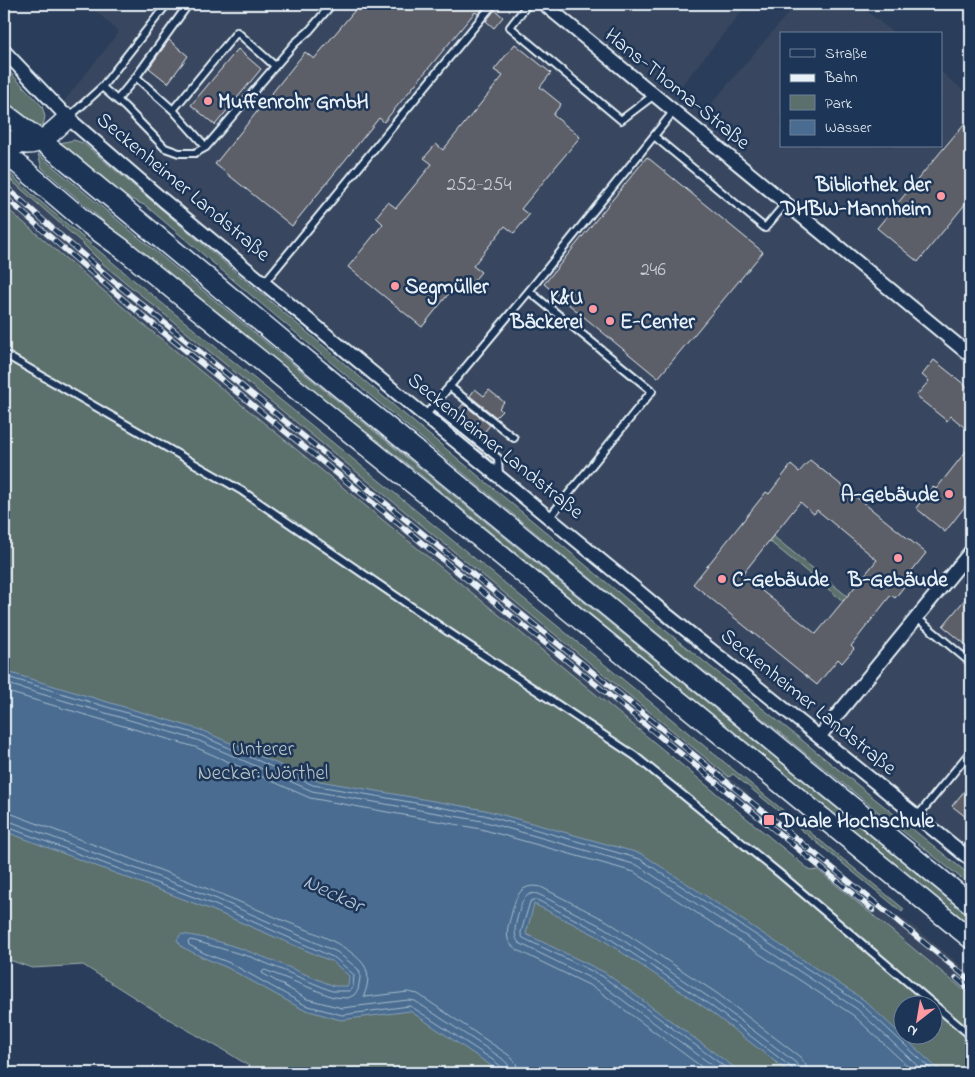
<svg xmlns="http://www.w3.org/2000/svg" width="975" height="1077" font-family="'Indie Flower',sans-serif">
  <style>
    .built { fill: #39475e }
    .green { fill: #5b706c; stroke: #a2b0b2; fill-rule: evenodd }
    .water { fill: #496c90; stroke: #89a1ba }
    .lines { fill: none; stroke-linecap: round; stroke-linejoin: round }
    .shore { stroke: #a8bcce; stroke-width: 1 }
    .building { fill: #5d5f67; stroke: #e8f1f8; fill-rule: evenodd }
    .service-casing { stroke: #e8f1f8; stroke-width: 10 }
    .minor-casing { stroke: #e8f1f8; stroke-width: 16 }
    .secondary-casing { stroke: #e8f1f8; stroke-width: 22 }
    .service { stroke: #1d3557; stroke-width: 6 }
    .minor { stroke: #1d3557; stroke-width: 12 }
    .secondary { stroke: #1d3557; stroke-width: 19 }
    .rail-casing { stroke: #e8f1f8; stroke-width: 5.5 }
    .rail { stroke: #1d3557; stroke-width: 4; stroke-dasharray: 11; stroke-linecap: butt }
    .poi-dot { fill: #ff9aa2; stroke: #1d3557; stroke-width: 2 }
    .labels { text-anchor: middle; stroke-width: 5; stroke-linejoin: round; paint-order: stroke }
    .number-label { font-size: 19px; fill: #c5ccd4 }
    .street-label { font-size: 21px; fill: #e8f1f8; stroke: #1d3557 }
    .poi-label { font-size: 21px; font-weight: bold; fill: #e8f1f8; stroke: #1d3557; text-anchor: start }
    .park-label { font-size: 21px; fill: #b7c4c7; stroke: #1d3557 }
    .water-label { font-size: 22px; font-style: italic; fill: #b0c2d4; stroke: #1d3557 }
  </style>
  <rect width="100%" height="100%" fill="#2a3d5a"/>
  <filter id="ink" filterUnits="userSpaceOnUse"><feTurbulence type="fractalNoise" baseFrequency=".02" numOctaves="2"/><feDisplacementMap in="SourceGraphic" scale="10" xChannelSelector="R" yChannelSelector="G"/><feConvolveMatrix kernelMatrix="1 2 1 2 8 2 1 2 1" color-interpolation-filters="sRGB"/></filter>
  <g filter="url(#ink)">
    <path class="built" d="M 88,4 L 748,4 L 676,92 L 706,110 L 796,4 L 858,4 L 895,34 L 781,34 L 781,146 L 941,146 L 941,72 L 971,97 L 971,852 L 203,225 L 61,105 L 119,32 Z
      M 4,174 L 81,242 L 103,264 L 750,794 L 744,800 L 648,722 L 641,731 L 144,325 L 4,206 Z
      M 819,861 L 892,921 L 898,916 L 911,924 L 971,974 L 971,996 L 818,870 L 811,871 Z"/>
    <path class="green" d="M 4,66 L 42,106 L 45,117 L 42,129 L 37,130 L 4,102 Z
      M 74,140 L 83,143 L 392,404 L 630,602 L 971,876 L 971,886 C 692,664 417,437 146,206 L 122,195 L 59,143 Z
      M 38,154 C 347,411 660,663 971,918 L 971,927 L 416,471 L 262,350 L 115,231 L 42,168 Z
      M 4,168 L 35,197 L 130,277 L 904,909 L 902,912 L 733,774 L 729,777 L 103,264 L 81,242 L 4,174 Z
      M 4,206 L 144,325 L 487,605 L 811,871 L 818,870 L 971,996 L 971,1073 L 260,1073 L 230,1054 L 165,1017 L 83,965 L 32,968 L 4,958 ZM 902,1004 L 932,1004 L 932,1034 L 902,1034 Z
      M 773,536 L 847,596 L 843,601 L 769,541 Z"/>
    <path class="water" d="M 4,671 L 201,730 L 314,780 L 485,810 L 642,854 L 864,1000 L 942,1073 L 790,1073 L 707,1009 L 597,936 L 534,904 L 526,934 L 604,972 L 742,1073 L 502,1073 L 410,1011 L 341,1020 L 302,1009 L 228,968 L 202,957 L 182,947 L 177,940 L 181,934 C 232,940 286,967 334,986 L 348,986 L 349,976 L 333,962 L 212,910 L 4,831 Z"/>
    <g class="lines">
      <path class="shore" d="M 4,676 L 200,735 L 313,785 L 484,815 L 640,859 L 861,1004 L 935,1073
        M 4,683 L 197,740 L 312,791 L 482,821 L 637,865 L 857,1009 L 925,1073
        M 4,691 L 195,747 L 310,798 L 481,829 L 634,872 L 853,1015 L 915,1073
        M 4,813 L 12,814 C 102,848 193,881 282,920 C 307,930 348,943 364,965 C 370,974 368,986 364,995 L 365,997 L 408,992 L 418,994 L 510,1056 L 516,1063 L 518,1073
        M 4,820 L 9,821 L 217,899 L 337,952 L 358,969 L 360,973 L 360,978 L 358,990 L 354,995 L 348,998 L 333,997 L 265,970 L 263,971 L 262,973 L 307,999 L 342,1008 L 408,1000 L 415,1001 L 497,1055 C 504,1060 510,1064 511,1073
        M 4,826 L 7,827 L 215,905 L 335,958 L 354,975 L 353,987 L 349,991 L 332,991 L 251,957 L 195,941 L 190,940 L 188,942 L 189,945 L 204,953 L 230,963 L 305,1005 L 342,1015 L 409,1006 L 412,1007 L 493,1060 L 503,1068 L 504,1073
        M 710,1073 L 595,988 L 519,951 C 514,948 510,945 508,939 C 506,931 509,923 511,916 C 515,899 519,882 541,887 L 607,921 L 718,994 L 800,1057 L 806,1065 L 807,1073
        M 723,1073 L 598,982 L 519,943 C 510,932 519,914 522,902 C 526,895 531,892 538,894 L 603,927 L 713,1000 L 795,1062 L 799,1067 L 800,1073
        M 733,1073 L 602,976 L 523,938 L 521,935 L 521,932 L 530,902 L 533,900 L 537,900 L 600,932 L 710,1005 L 791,1067 L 793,1070 L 793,1073"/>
    </g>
    <path class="building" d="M 360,4 L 487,4 L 478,14 L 475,12 L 384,122 L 379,118 L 292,226 L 215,164 L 305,52 L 314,59 Z
      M 495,10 L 503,17 L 494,28 L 486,21 Z
      M 169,40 L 188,56 L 168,83 L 149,68 Z
      M 515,44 L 551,73 L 540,87 L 561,104 L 553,115 L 580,137 L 521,209 L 529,215 L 514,233 L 505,226 L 473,266 L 481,272 L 467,289 L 458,282 L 422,327 L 348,267 L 383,224 L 376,217 L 388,202 L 396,208 L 432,164 L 424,158 L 436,144 L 443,150 L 503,76 L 494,70 Z
      M 238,49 L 261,69 L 215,125 L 191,105 Z
      M 964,124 L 971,130 L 971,197 L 918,262 L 877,228 Z
      M 647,157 L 763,252 L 658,378 L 544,284 Z
      M 934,360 L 971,390 L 971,433 L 951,416 L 947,421 L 916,396 L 929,381 L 922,375 Z
      M 475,389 L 484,396 L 489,390 L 504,402 L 499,408 L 502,411 L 496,417 L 470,396 Z
      M 463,404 L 490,425 L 482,435 L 455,414 Z
      M 971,445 L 971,499 L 945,532 L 916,508 L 933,486 L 936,489 Z
      M 810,460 L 926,553 L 903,582 L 906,584 L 895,598 L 891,595 L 851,646 L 854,649 L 842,663 L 838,659 L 817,685 L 693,584 L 766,492 L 769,494 L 791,465 L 799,472 ZM 800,502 L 814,514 L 817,510 L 877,560 L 816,634 L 742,575 Z
      M 971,592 L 971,649 L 943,626 Z
      M 971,783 L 971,821 L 952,806 Z"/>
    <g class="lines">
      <defs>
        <path id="service" d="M 528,4 L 510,27 L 621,120 L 654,95
          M 136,77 L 185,9 L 178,4
          M 102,87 L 125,107 L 165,148 L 179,153 L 195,153 L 206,147 L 295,43 L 309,31 L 332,4
          M 117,100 L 136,77 L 173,110 L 206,147
          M 173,110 L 237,32 L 275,66
          M 69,117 L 102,87 L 167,4
          M 654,136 L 765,228 L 786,203
          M 264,283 L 493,4
          M 529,291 L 652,391 L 549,518
          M 4,354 L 242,491 L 447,631 L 635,756 L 779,873 L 971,1036
          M 449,386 L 514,438
          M 433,406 L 498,458 L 499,476
          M 425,416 L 529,291 L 674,111
          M 917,618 L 971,663
          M 917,817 L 971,751"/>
        <path id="minor" d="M 544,4 L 971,356
          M 4,51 L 68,118 L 163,200 L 425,416 L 637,590 L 661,610 L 756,686 L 971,860
          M 819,737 L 971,551"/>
        <path id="secondary" d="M 4,113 L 62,157 L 339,387 L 971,904
          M 4,138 C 36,153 45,138 68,118
          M 4,152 L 87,223 L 124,250 L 443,508 L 971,939"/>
      </defs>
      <use href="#service" class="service-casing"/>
      <use href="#minor" class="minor-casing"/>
      <use href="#secondary" class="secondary-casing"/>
      <use href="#service" class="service"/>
      <use href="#minor" class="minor"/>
      <use href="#secondary" class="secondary"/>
      <defs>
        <path id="rail" d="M 4,185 L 53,229 L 117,284 L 971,981
          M 4,196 L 56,242 L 131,306 L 873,910
          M 956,978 L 971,991"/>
      </defs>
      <use href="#rail" class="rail-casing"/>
      <use href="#rail" class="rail"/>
    </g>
  </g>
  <g class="poi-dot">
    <circle cx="208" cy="101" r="5"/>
    <circle cx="941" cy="196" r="5"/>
    <circle cx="395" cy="286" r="5"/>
    <circle cx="593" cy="309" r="5"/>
    <circle cx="610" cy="321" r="5"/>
    <circle cx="949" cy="494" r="5"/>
    <circle cx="898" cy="558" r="5"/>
    <circle cx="722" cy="579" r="5"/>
    <rect x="763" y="814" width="12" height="12" rx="2.5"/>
  </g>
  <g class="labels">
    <g class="number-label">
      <text x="479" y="190">252-254</text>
      <text x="653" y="275">246</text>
    </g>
    <g class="street-label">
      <text transform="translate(678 88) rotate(39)" y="7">Hans-Thoma-Straße</text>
      <text transform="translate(184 186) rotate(40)" y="7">Seckenheimer Landstraße</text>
      <text transform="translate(496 445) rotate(39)" y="7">Seckenheimer Landstraße</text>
      <text transform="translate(809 701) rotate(39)" y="7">Seckenheimer Landstraße</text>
    </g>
    <g class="poi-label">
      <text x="218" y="108">Muffenrohr GmbH</text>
      <text x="931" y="191" text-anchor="end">Bibliothek der<tspan x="931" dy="24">DHBW-Mannheim</tspan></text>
      <text x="405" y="293">Segmüller</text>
      <text x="583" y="304" text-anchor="end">K&amp;U<tspan x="583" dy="24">Bäckerei</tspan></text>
      <text x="620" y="328">E-Center</text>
      <text x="939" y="501" text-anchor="end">A-Gebäude</text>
      <text x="732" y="586">C-Gebäude</text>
      <text x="898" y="586" text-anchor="middle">B-Gebäude</text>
      <text x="780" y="827">Duale Hochschule</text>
    </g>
    <g class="park-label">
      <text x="263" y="755">Unterer<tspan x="263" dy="24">Neckar: Wörthel</tspan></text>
    </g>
    <g class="water-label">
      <text transform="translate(334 892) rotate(25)" y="8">Neckar</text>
    </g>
  </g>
  <rect width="975" height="1077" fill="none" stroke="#1d3557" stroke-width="20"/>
  <rect x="10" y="10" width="955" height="1057" fill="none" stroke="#e8f1f8" stroke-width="2" filter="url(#ink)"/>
  <rect x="780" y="32" width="162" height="115" fill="#1d3557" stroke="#6e8097"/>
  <rect x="790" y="49" width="25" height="8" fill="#1d3557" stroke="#6e8097"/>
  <text x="825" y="58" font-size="15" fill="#e8f1f8">Straße</text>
  <rect x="790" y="74" width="25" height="8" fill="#e8f1f8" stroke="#6e8097"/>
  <text x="825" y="82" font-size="15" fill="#e8f1f8">Bahn</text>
  <rect x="790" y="95" width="25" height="15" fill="#5b706c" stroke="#6e8097"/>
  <text x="825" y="108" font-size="15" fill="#e8f1f8">Park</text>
  <rect x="790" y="120" width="25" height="15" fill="#496c90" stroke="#6e8097"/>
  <text x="825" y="132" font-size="15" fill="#e8f1f8">Wasser</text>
  <g transform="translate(918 1020) rotate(211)"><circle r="24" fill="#1d3557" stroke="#6e8097"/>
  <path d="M0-4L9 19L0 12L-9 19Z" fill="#ff9aa2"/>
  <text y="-8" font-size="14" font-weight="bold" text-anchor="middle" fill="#e8f1f8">N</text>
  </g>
</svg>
